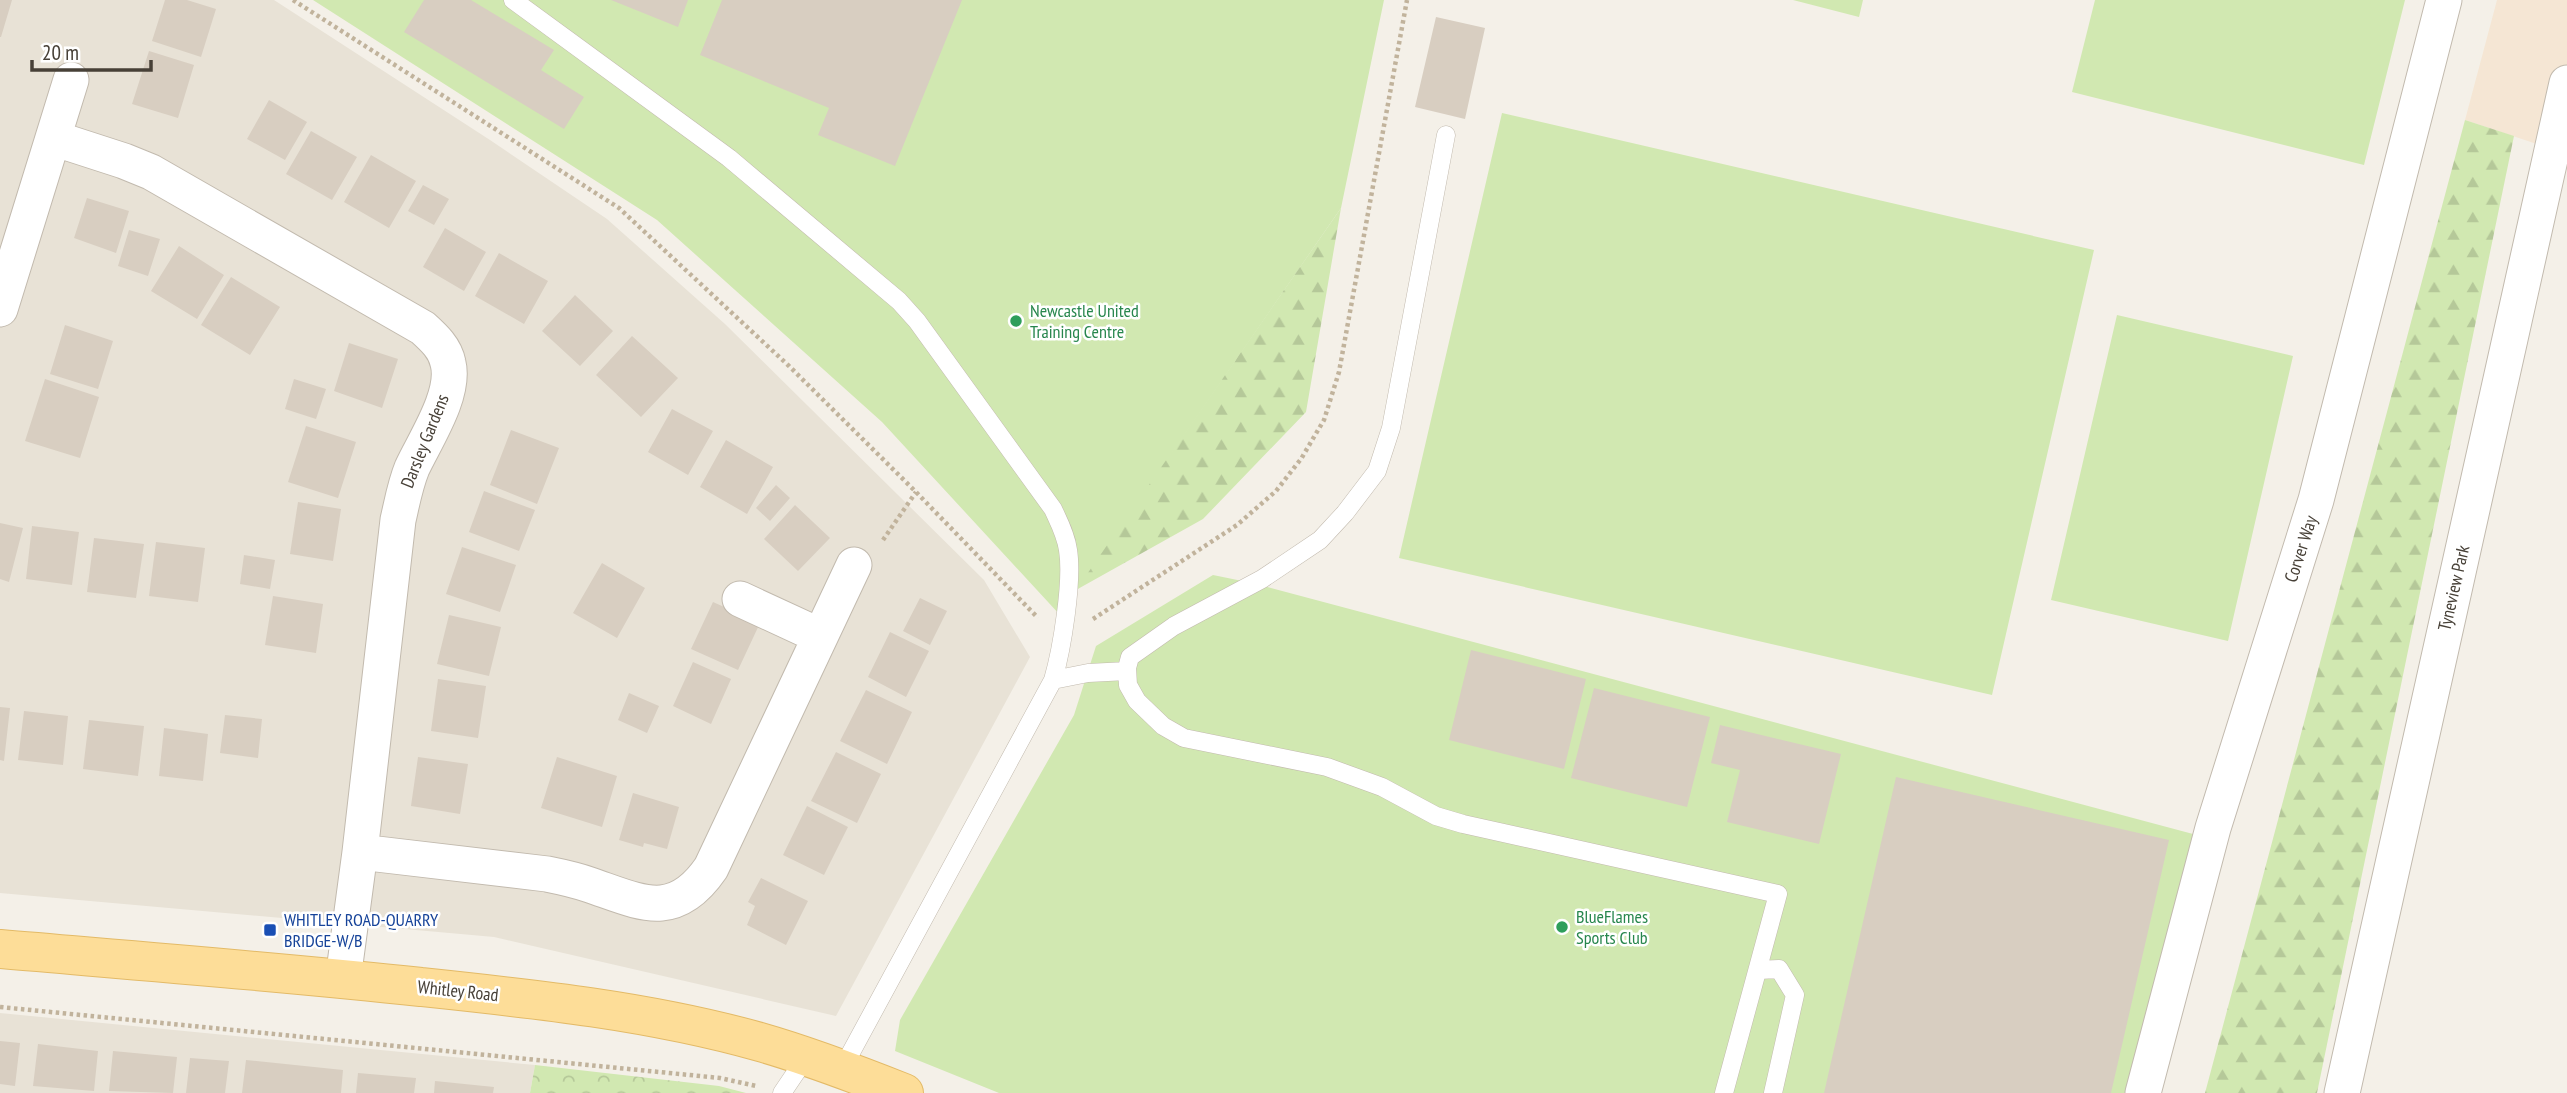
<svg xmlns="http://www.w3.org/2000/svg" width="2567" height="1093" font-family="'PT Sans Narrow',sans-serif">
  <style>
    .residential { fill: #e8e2d6 }
    .commercial { fill: #f5e6d4 }
    .green { fill: #d1e8b1 }
    .forest { fill: url(#forest-firs) }
    .park { fill: url(#park-crowns) }
    .building { fill: #d8cec1 }
    .lines { fill: none; stroke-linecap: round; stroke-linejoin: round }
    .lane-casing { stroke: #c2baae; stroke-width: 19 }
    .street-casing { stroke: #c2baae; stroke-width: 37 }
    .primary-casing { stroke: #e3ba67; stroke-width: 40 }
    .path { stroke: #c1b39c; stroke-width: 4.5; stroke-dasharray: 3.5 3.5; stroke-linecap: butt }
    .lane { stroke: #fff; stroke-width: 18 }
    .street { stroke: #fff; stroke-width: 35 }
    .primary { stroke: #fddd98; stroke-width: 38 }
    .leisure-dot { fill: #2e9e5b; stroke: #fff; stroke-width: 2.5 }
    .transit-dot { fill: #1a4fb4; stroke: #fff; stroke-width: 2.5 }
    .labels { text-anchor: middle; stroke-width: 5; stroke-linejoin: round; paint-order: stroke }
    .leisure-label { font-size: 18px; fill: #27864d; stroke: #fff; text-anchor: start }
    .street-label { font-size: 18px; fill: #474037; stroke: #fff }
    .transit-label { font-size: 18px; fill: #164399; stroke: #fff; text-anchor: start }
  </style>
  <defs>
    <pattern id="forest-firs" width="22" height="20" patternUnits="userSpaceOnUse" patternTransform="scale(1.75)"><rect width="22" height="20" fill="#d1e8b1"/><path d="M5 1l3.5 6h-7zM16 11l3.5 6h-7z" fill="#b5c899"/></pattern>
    <pattern id="park-crowns" width="20" height="18" patternUnits="userSpaceOnUse" patternTransform="scale(1.75)"><rect width="20" height="18" fill="#d1e8b1"/><path d="M2 6a3 3 0 1 1 6 0M12 15a3 3 0 1 1 6 0" fill="none" stroke="#b5c899"/></pattern>
  </defs>
  <rect width="100%" height="100%" fill="#f4f0e8"/>
  <path class="residential" d="M 0,0 L 274,0 L 490,140 L 607,219 L 725,324 L 984,580 L 1030,657 L 836,1016 L 494,937 L 0,893 Z
    M 0,1013 L 535,1065 L 530,1093 L 0,1093 Z"/>
  <path class="commercial" d="M 2497,0 L 2567,0 L 2567,154 L 2465,120 Z"/>
  <path class="green" d="M 313,0 L 1384,0 L 1341,208 L 1060,615 L 882,422 L 657,220 Z
    M 1793,0 L 1863,0 L 1859,17 Z
    M 2095,0 L 2405,0 L 2364,165 L 2072,92 Z
    M 1502,113 L 2094,250 L 1992,695 L 1399,558 Z
    M 2117,315 L 2293,356 L 2228,641 L 2051,600 Z
    M 1213,575 L 1252,583 L 2193,834 L 2129,1093 L 999,1093 L 895,1051 L 900,1020 L 1074,715 L 1096,646 Z"/>
  <path class="forest" d="M 2465,120 L 2514,136 L 2317,1093 L 2205,1093 Z
    M 1341,208 L 1306,412 L 1203,519 L 1076,590 Z"/>
  <path class="park" d="M 535,1065 L 719,1086 L 746,1093 L 530,1093 Z"/>
  <path class="building" d="M 0,0 L 12,0 L 1,37 L 0,37 Z
    M 165,0 L 187,0 L 216,9 L 201,57 L 152,41 Z
    M 424,0 L 471,0 L 554,50 L 541,70 L 584,97 L 564,129 L 404,32 Z
    M 611,0 L 688,0 L 678,27 Z
    M 722,0 L 962,0 L 895,166 L 818,135 L 829,108 L 700,55 Z
    M 1436,17 L 1485,28 L 1465,119 L 1415,107 Z
    M 149,51 L 194,65 L 178,118 L 132,104 Z
    M 269,100 L 307,122 L 285,160 L 247,139 Z
    M 311,131 L 357,157 L 332,200 L 286,174 Z
    M 371,155 L 416,181 L 389,228 L 344,202 Z
    M 423,185 L 449,199 L 434,225 L 408,211 Z
    M 87,198 L 129,211 L 116,253 L 74,238 Z
    M 445,228 L 486,252 L 464,291 L 423,267 Z
    M 129,230 L 160,239 L 148,276 L 118,266 Z
    M 179,246 L 224,275 L 197,319 L 151,291 Z
    M 499,253 L 548,281 L 524,324 L 475,296 Z
    M 231,277 L 280,307 L 250,355 L 201,325 Z
    M 575,295 L 613,331 L 580,366 L 542,331 Z
    M 65,325 L 113,341 L 98,389 L 50,374 Z
    M 632,336 L 678,378 L 641,417 L 596,375 Z
    M 349,343 L 398,359 L 382,408 L 334,391 Z
    M 45,379 L 99,397 L 80,458 L 25,441 Z
    M 294,379 L 326,389 L 316,419 L 285,409 Z
    M 672,409 L 713,431 L 688,475 L 648,452 Z
    M 306,426 L 356,442 L 338,498 L 288,482 Z
    M 511,430 L 559,448 L 537,504 L 490,485 Z
    M 726,440 L 773,467 L 747,514 L 700,487 Z
    M 776,485 L 790,498 L 770,521 L 756,508 Z
    M 484,491 L 535,510 L 519,551 L 469,532 Z
    M 298,502 L 341,509 L 333,561 L 290,554 Z
    M 795,505 L 830,538 L 798,571 L 764,539 Z
    M 0,523 L 23,528 L 9,582 L 0,579 Z
    M 32,526 L 79,532 L 72,585 L 26,579 Z
    M 94,538 L 144,544 L 136,598 L 87,592 Z
    M 156,542 L 205,548 L 198,602 L 149,596 Z
    M 462,547 L 516,565 L 500,612 L 446,594 Z
    M 244,555 L 275,560 L 270,589 L 240,584 Z
    M 602,563 L 645,588 L 617,638 L 573,613 Z
    M 273,596 L 323,604 L 316,653 L 265,645 Z
    M 920,598 L 947,611 L 930,645 L 903,631 Z
    M 713,602 L 760,623 L 738,670 L 691,649 Z
    M 449,615 L 501,627 L 489,676 L 437,664 Z
    M 890,632 L 929,651 L 906,697 L 868,677 Z
    M 1471,650 L 1586,679 L 1564,769 L 1449,740 Z
    M 693,662 L 731,679 L 711,724 L 673,706 Z
    M 438,679 L 486,686 L 478,738 L 431,731 Z
    M 1594,688 L 1710,717 L 1687,807 L 1571,778 Z
    M 866,690 L 912,712 L 887,764 L 840,741 Z
    M 629,693 L 659,706 L 647,733 L 618,720 Z
    M 0,707 L 10,708 L 4,761 L 0,760 Z
    M 24,711 L 68,716 L 63,765 L 18,760 Z
    M 225,715 L 262,719 L 258,758 L 220,753 Z
    M 89,720 L 144,726 L 138,776 L 83,769 Z
    M 1720,725 L 1841,754 L 1819,844 L 1727,822 L 1740,770 L 1711,763 Z
    M 164,728 L 208,734 L 203,781 L 159,776 Z
    M 836,752 L 881,774 L 857,823 L 811,801 Z
    M 418,757 L 468,764 L 460,814 L 411,806 Z
    M 557,757 L 617,776 L 602,827 L 541,808 Z
    M 1896,777 L 2169,840 L 2111,1093 L 1824,1093 Z
    M 633,793 L 679,807 L 667,849 L 644,843 L 643,847 L 619,840 Z
    M 807,806 L 848,827 L 824,875 L 783,855 Z
    M 761,878 L 808,901 L 786,945 L 747,925 L 755,906 L 748,902 Z
    M 0,1041 L 20,1043 L 15,1086 L 0,1084 Z
    M 38,1044 L 98,1051 L 94,1091 L 33,1086 Z
    M 113,1051 L 177,1057 L 173,1093 L 109,1091 Z
    M 190,1058 L 229,1061 L 225,1093 L 186,1093 Z
    M 246,1060 L 343,1070 L 341,1093 L 242,1093 Z
    M 358,1073 L 416,1078 L 414,1093 L 356,1093 Z
    M 435,1081 L 494,1087 L 493,1093 L 434,1093 Z"/>
  <g class="lines">
    <defs>
      <path id="lane" d="M 513,0 L 729,158 L 899,301 L 917,321 L 1053,509 C 1059,522 1066,535 1068,550 C 1073,581 1062,649 1053,680 L 842,1069
        M 1446,135 L 1391,428 L 1377,471 L 1345,513 L 1320,540 L 1262,579 L 1174,626 L 1130,657 L 1127,668 L 1128,685 L 1137,701 L 1163,726 L 1184,738 L 1327,767 L 1382,787 L 1436,816 L 1463,824 L 1778,894 L 1724,1093
        M 1053,680 L 1088,673 L 1127,671
        M 1758,970 L 1779,969 L 1795,995 L 1773,1093
        M 782,1093 L 807,1056"/>
      <path id="street" d="M 53,138 L 124,161 L 151,172 L 423,328 C 434,338 445,348 448,363 C 456,394 425,440 412,468 C 405,485 402,503 398,520 L 360,852 L 343,979
        M 0,309 L 71,80
        M 740,599 L 820,636
        M 360,852 L 547,874 C 562,877 576,880 590,885 C 640,902 674,922 711,868 L 854,565
        M 2143,1093 L 2213,828 L 2316,500 L 2444,0
        M 2342,1093 L 2567,83"/>
      <path id="primary" d="M 0,949 C 140,961 281,972 421,987 C 535,999 650,1011 760,1042 C 809,1056 856,1074 904,1093"/>
    </defs>
    <use href="#lane" class="lane-casing"/>
    <use href="#street" class="street-casing"/>
    <use href="#primary" class="primary-casing"/>
    <path class="path" d="M 293,0 L 619,208 L 789,366 L 916,492 L 1038,618
      M 883,540 L 916,492
      M 1093,619 L 1237,525 L 1276,491 L 1301,459 L 1324,420 L 1339,372 L 1407,0
      M 0,1007 L 720,1078 L 756,1086"/>
    <use href="#lane" class="lane"/>
    <use href="#street" class="street"/>
    <use href="#primary" class="primary"/>
  </g>
  <g class="leisure-dot">
    <circle cx="1016" cy="321" r="7"/>
    <circle cx="1562" cy="927" r="7"/>
  </g>
  <rect class="transit-dot" x="263" y="923" width="14" height="14" rx="3.5"/>
  <g class="labels">
    <g class="leisure-label">
      <text x="1030" y="317">Newcastle United<tspan x="1030" dy="21">Training Centre</tspan></text>
      <text x="1576" y="923">BlueFlames<tspan x="1576" dy="21">Sports Club</tspan></text>
    </g>
    <g class="street-label">
      <text transform="translate(425 441) rotate(-68)" y="6">Darsley Gardens</text>
      <text transform="translate(2301 549) rotate(-72)" y="6">Corver Way</text>
      <text transform="translate(2454 588) rotate(-77)" y="6">Tyneview Park</text>
      <text transform="translate(458 991) rotate(6)" y="6">Whitley Road</text>
    </g>
    <g class="transit-label">
      <text x="284" y="926">WHITLEY ROAD-QUARRY<tspan x="284" dy="21">BRIDGE-W/B</tspan></text>
    </g>
  </g>
  <path d="M32 60v10h119v-10" fill="none" stroke="#474037" stroke-width="3.5"/>
  <text x="42" y="60" font-size="21" fill="#474037" stroke="#ffffff" stroke-width="5" paint-order="stroke">20 m</text>
</svg>
